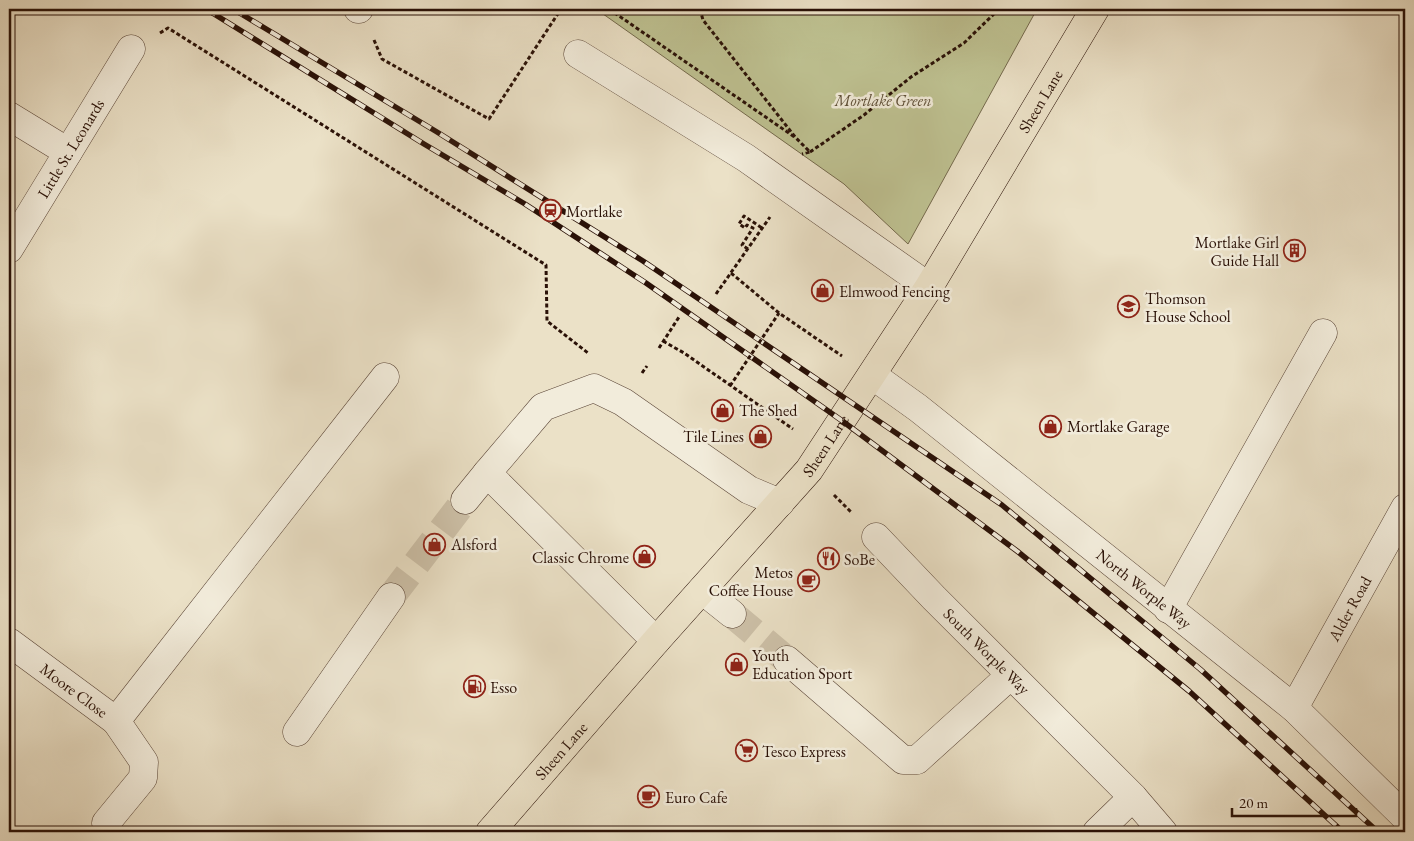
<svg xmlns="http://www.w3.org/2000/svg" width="1414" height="841" font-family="'EB Garamond',serif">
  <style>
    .green { fill: #bec191; stroke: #74694c }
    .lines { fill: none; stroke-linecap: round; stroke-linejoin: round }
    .minor-tunnel { stroke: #cec2aa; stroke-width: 28; stroke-dasharray: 28 14; stroke-linecap: butt }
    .minor-casing { stroke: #5a4537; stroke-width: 29 }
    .major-casing { stroke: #2a1107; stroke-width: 29 }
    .path { stroke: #2a1107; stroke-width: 3; stroke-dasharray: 4 2.5; stroke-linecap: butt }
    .minor { stroke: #f2ecdb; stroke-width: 28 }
    .major { stroke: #ebe1c7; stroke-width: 28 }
    .rail-casing { stroke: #2a1107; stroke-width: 5.5 }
    .rail { stroke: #f2ecdb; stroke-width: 4; stroke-dasharray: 11; stroke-linecap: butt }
    .path-bridge { stroke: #2a1107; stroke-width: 3; stroke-dasharray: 4 2.5; stroke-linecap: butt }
    .labels { text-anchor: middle; stroke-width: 5; stroke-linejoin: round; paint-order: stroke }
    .park-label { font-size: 16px; font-style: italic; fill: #5e4f37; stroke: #f2ecdb }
    .street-label { font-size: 16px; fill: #2a1107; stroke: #f2ecdb }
    .poi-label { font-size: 16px; fill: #2a1107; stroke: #f2ecdb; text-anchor: start }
  </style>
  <rect width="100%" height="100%" fill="#ebe1c7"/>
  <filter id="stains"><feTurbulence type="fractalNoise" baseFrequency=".004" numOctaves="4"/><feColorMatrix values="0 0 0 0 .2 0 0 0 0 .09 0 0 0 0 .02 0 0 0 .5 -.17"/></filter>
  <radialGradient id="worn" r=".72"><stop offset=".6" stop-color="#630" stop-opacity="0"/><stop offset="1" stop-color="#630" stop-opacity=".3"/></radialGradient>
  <path class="green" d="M 596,9 L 1037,9 L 908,244 L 844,184 Z"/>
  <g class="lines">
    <path class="minor-tunnel" d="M 391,597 L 465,500
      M 732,614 L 787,660"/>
    <defs>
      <g id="minor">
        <path d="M 358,9 L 359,9"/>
        <path d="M 578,54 L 746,158 L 929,287"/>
        <path d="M 9,116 L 68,152"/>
        <path id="s1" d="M 9,249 L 131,49"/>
        <path id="s2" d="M 872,375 L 918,408 L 1294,708 L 1405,817"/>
        <path d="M 465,500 L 487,473"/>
        <path id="s3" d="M 876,537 L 934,598 L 1133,797 L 1163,832"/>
        <path d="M 702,590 L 732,614"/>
        <path d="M 1168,609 L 1323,333"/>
        <path d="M 656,641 L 487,473 L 543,407 L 594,388 L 623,402 L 749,490 L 780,503"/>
        <path id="s4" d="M 9,642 L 116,721"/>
        <path d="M 787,660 L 903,760 L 917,760 L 1011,675"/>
        <path id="s5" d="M 1294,708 L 1405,508"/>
        <path d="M 297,732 L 391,597"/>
        <path d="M 106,823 L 143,778 L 144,762 L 116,721 L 385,377"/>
        <path d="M 1097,832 L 1133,797"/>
      </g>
      <g id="major">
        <path id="s6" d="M 490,832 L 656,641 L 809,470 L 929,287 L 1095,9"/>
      </g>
    </defs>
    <use href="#minor" class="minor-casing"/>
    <use href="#major" class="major-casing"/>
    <path class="path" d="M 609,9 L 796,138
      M 700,9 L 703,20 L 796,138 L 810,152 L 802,154
      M 160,33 L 168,28 L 546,265 L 547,321 L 588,353
      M 374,40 L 382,59 L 489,119 L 561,9
      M 810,152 L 864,115 L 911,77 L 964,43 L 999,9
      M 748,249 L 742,245 L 753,228 L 747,225 L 745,228 L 739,224 L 744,216 L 762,228
      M 731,273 L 779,313 L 842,356
      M 716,294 L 770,217
      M 663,341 L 684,353 L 793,429
      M 659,348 L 679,317
      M 642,373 L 647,366
      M 834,495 L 851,512"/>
    <use href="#minor" class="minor"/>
    <use href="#major" class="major"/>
    <defs>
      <path id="rail" d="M 206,9 L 424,144 L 525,204 L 646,283 L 841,420 L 1017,551 L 1189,691 L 1343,832
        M 233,9 L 437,132 L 643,261 L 1002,505 L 1200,669 L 1378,832"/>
    </defs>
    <use href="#rail" class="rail-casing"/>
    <use href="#rail" class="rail"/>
    <path class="path-bridge" d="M 730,386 L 779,313"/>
  </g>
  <defs>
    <symbol id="station-ring" viewBox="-11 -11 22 22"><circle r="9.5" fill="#f2ecdb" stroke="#8f2418" stroke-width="1.5"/><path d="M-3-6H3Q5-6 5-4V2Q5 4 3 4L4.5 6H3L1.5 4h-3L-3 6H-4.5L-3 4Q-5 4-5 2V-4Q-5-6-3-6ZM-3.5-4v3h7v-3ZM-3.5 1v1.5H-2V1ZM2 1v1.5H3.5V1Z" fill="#8f2418"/></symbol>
    <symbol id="building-ring" viewBox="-11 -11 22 22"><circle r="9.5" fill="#f2ecdb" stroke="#8f2418" stroke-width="1.5"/><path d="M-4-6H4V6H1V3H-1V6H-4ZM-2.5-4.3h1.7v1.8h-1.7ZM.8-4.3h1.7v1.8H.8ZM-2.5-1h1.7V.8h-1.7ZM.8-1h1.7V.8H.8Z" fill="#8f2418"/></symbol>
    <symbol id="shop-ring" viewBox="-11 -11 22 22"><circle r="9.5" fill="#f2ecdb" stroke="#8f2418" stroke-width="1.5"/><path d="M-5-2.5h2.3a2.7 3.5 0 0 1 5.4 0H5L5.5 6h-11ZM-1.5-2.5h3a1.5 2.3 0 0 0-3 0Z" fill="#8f2418"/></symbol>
    <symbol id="school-ring" viewBox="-11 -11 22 22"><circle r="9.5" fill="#f2ecdb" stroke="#8f2418" stroke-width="1.5"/><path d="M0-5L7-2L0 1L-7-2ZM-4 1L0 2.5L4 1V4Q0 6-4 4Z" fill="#8f2418"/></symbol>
    <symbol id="restaurant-ring" viewBox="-11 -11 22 22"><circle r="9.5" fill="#f2ecdb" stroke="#8f2418" stroke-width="1.5"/><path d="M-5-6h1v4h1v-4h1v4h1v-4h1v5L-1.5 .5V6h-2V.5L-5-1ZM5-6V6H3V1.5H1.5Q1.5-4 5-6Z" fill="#8f2418"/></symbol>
    <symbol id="cafe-ring" viewBox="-11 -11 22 22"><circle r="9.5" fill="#f2ecdb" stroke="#8f2418" stroke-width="1.5"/><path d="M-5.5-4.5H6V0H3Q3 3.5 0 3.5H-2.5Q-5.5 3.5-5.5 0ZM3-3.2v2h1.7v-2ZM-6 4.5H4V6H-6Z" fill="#8f2418"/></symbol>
    <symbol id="fuel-ring" viewBox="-11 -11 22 22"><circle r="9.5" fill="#f2ecdb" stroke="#8f2418" stroke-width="1.5"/><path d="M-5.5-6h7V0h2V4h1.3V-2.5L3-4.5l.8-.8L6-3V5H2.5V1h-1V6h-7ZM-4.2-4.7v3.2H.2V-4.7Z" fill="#8f2418"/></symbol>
    <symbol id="supermarket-ring" viewBox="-11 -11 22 22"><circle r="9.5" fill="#f2ecdb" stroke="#8f2418" stroke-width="1.5"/><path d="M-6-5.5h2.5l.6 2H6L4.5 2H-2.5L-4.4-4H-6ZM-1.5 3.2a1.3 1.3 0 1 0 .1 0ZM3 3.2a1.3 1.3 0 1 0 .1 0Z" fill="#8f2418"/></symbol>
  </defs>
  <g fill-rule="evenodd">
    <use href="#station-ring" x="538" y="198" width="25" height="25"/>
    <use href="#building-ring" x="1282" y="238" width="25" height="25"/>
    <use href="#shop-ring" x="810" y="278" width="25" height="25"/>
    <use href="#school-ring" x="1116" y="294" width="25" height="25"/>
    <use href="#shop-ring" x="710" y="398" width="25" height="25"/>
    <use href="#shop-ring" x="1038" y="414" width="25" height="25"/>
    <use href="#shop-ring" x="748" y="424" width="25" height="25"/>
    <use href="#shop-ring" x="422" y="532" width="25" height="25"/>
    <use href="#shop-ring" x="632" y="544" width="25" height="25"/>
    <use href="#restaurant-ring" x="816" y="546" width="25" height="25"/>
    <use href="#cafe-ring" x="796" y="568" width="25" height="25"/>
    <use href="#shop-ring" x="724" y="652" width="25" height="25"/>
    <use href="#fuel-ring" x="462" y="674" width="25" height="25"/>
    <use href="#supermarket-ring" x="734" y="738" width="25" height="25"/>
    <use href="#cafe-ring" x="636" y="784" width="25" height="25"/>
  </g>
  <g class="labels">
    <g class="park-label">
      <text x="883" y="106">Mortlake Green</text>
    </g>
    <g class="street-label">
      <text dy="6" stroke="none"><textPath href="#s6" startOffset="918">Sheen Lane</textPath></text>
      <text dy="6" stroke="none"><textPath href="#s1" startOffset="118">Little St. Leonards</textPath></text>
      <text dy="6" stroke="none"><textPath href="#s6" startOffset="512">Sheen Lane</textPath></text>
      <text dy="6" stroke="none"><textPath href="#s2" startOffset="346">North Worple Way</textPath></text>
      <text dy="6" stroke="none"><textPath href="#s5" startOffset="114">Alder Road</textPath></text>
      <text dy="6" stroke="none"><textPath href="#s3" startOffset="159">South Worple Way</textPath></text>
      <text dy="6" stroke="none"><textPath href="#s4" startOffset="81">Moore Close</textPath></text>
      <text dy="6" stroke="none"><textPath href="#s6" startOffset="108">Sheen Lane</textPath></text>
    </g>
    <g class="poi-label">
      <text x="566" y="217">Mortlake</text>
      <text x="1279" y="248" text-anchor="end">Mortlake Girl<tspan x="1279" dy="18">Guide Hall</tspan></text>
      <text x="839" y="297">Elmwood Fencing</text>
      <text x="1145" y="304">Thomson<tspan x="1145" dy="18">House School</tspan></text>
      <text x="739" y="416">The Shed</text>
      <text x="1067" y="432">Mortlake Garage</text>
      <text x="744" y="442" text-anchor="end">Tile Lines</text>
      <text x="451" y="550">Alsford</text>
      <text x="629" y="563" text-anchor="end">Classic Chrome</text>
      <text x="844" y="565">SoBe</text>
      <text x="793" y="578" text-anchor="end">Metos<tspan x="793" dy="18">Coffee House</tspan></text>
      <text x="752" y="661">Youth<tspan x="752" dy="18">Education Sport</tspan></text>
      <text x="490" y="693">Esso</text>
      <text x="762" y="757">Tesco Express</text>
      <text x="665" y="803">Euro Cafe</text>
    </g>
  </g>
  <rect width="1414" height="841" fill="none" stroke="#ebe1c7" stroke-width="30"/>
  <rect x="10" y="10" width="1394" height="821" fill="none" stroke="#2a1107" stroke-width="2.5"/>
  <rect x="15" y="15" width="1384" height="811" fill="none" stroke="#2a1107"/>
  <path d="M1232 808v8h124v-8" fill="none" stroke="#2a1107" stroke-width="2.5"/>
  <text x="1239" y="808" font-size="15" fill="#2a1107" stroke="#f2ecdb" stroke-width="4" paint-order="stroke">20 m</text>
  <rect width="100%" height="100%" filter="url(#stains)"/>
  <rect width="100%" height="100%" fill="url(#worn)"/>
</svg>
